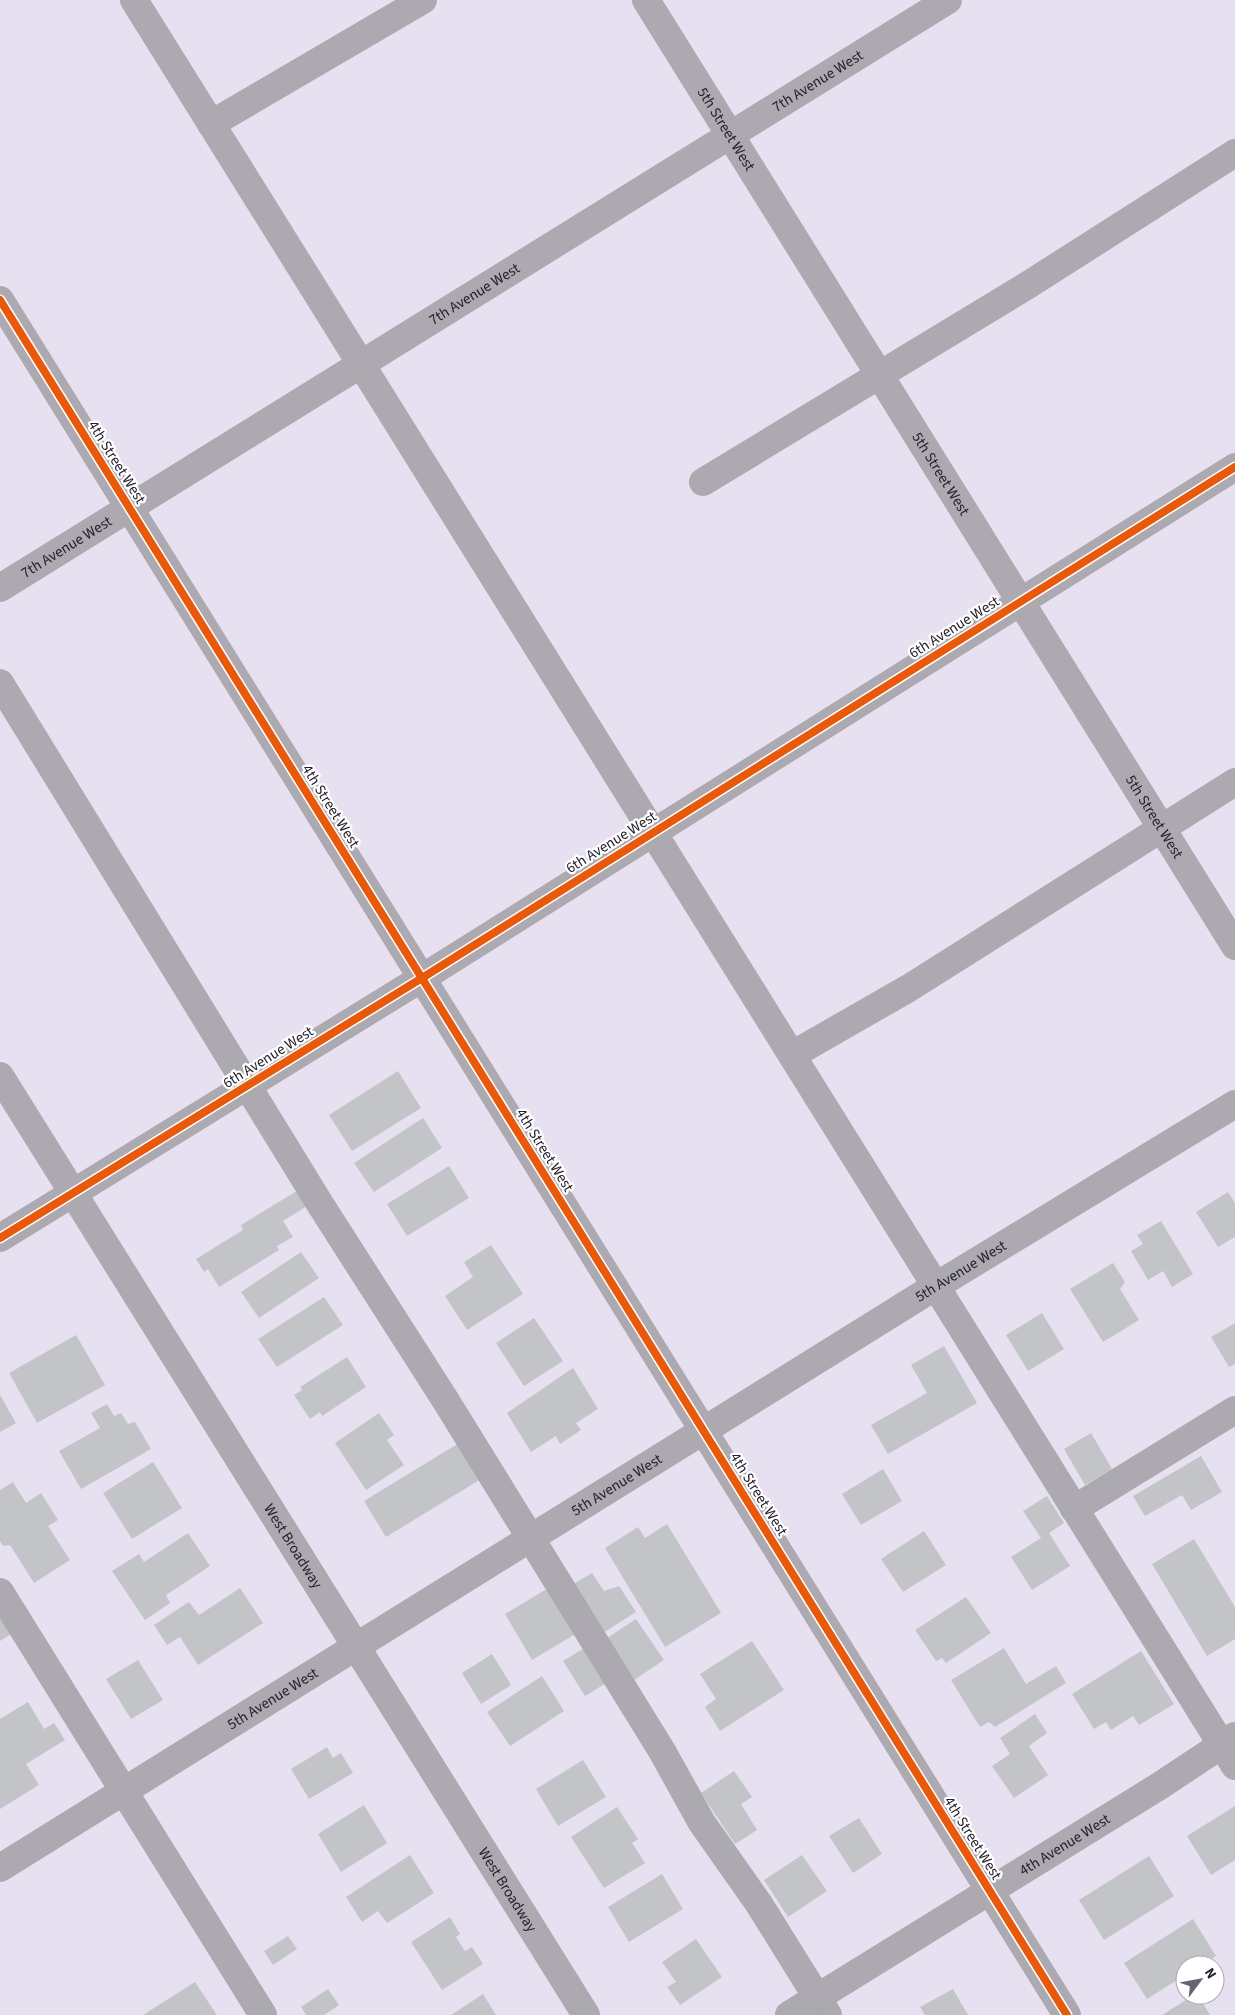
<svg xmlns="http://www.w3.org/2000/svg" width="1235" height="2015" font-family="'Source Sans 3',sans-serif">
  <style>
    .building { fill: #c3c4c7 }
    .lines { fill: none; stroke-linecap: round; stroke-linejoin: round }
    .minor { stroke: #aca9b0; stroke-width: 28 }
    .cycleway-casing { stroke: #fff; stroke-width: 11 }
    .cycleway { stroke: #e8590c; stroke-width: 8 }
    .labels { text-anchor: middle; stroke-width: 4.5; stroke-linejoin: round; paint-order: stroke }
    .street-label { font-size: 15px; fill: #25202c; stroke: #fff }
  </style>
  <rect width="100%" height="100%" fill="#e7e0f1"/>
  <path class="building" d="M 398,1071 L 421,1108 L 352,1151 L 329,1115 Z
    M 423,1118 L 442,1148 L 374,1192 L 354,1163 Z
    M 449,1166 L 469,1198 L 407,1236 L 387,1204 Z
    M 297,1191 L 307,1206 L 283,1221 L 293,1237 L 277,1246 L 279,1250 L 219,1287 L 208,1269 L 204,1272 L 196,1259 L 243,1230 L 241,1225 Z
    M 1228,1192 L 1235,1203 L 1235,1237 L 1218,1247 L 1196,1212 Z
    M 1161,1221 L 1193,1274 L 1172,1287 L 1163,1271 L 1148,1280 L 1131,1251 L 1143,1244 L 1137,1235 Z
    M 491,1245 L 523,1294 L 467,1330 L 445,1296 L 473,1277 L 464,1262 Z
    M 301,1252 L 319,1278 L 259,1318 L 241,1292 Z
    M 1113,1263 L 1125,1282 L 1120,1289 L 1139,1320 L 1103,1342 L 1070,1289 Z
    M 324,1297 L 343,1325 L 277,1367 L 258,1339 Z
    M 1042,1313 L 1064,1349 L 1028,1371 L 1006,1335 Z
    M 534,1318 L 563,1361 L 524,1386 L 496,1343 Z
    M 1235,1323 L 1235,1364 L 1229,1367 L 1211,1337 Z
    M 76,1335 L 105,1385 L 37,1423 L 9,1373 Z
    M 944,1346 L 977,1403 L 888,1454 L 871,1425 L 927,1393 L 911,1365 Z
    M 347,1357 L 366,1387 L 322,1416 L 320,1412 L 310,1419 L 294,1395 L 302,1390 L 300,1387 Z
    M 573,1368 L 598,1409 L 576,1423 L 581,1430 L 560,1444 L 556,1436 L 531,1452 L 507,1413 Z
    M 0,1395 L 16,1423 L 0,1432 Z
    M 107,1404 L 114,1416 L 121,1413 L 128,1424 L 135,1422 L 151,1449 L 81,1489 L 59,1451 L 100,1428 L 91,1413 Z
    M 379,1413 L 394,1435 L 387,1440 L 404,1465 L 366,1490 L 335,1443 Z
    M 1091,1433 L 1112,1469 L 1085,1485 L 1064,1449 Z
    M 459,1443 L 481,1479 L 386,1537 L 364,1501 Z
    M 1201,1456 L 1222,1492 L 1191,1510 L 1182,1495 L 1145,1516 L 1133,1496 Z
    M 153,1462 L 182,1508 L 132,1539 L 103,1493 Z
    M 883,1469 L 902,1501 L 861,1525 L 842,1494 Z
    M 13,1482 L 26,1503 L 41,1493 L 58,1520 L 48,1526 L 70,1560 L 34,1583 L 10,1545 L 3,1546 L 0,1541 L 0,1490 Z
    M 1047,1496 L 1064,1523 L 1049,1533 L 1070,1566 L 1032,1590 L 1011,1557 L 1041,1538 L 1023,1511 Z
    M 667,1524 L 721,1613 L 665,1647 L 605,1548 L 638,1527 L 645,1538 Z
    M 924,1531 L 946,1565 L 903,1592 L 881,1559 Z
    M 188,1533 L 210,1566 L 166,1595 L 170,1603 L 145,1620 L 112,1571 L 139,1554 L 144,1562 Z
    M 1194,1539 L 1235,1607 L 1235,1639 L 1207,1656 L 1152,1564 Z
    M 592,1573 L 604,1591 L 619,1586 L 636,1612 L 603,1633 L 572,1585 Z
    M 550,1587 L 577,1633 L 532,1660 L 505,1614 Z
    M 240,1588 L 263,1623 L 198,1665 L 180,1637 L 167,1645 L 154,1625 L 189,1602 L 199,1615 Z
    M 966,1597 L 991,1633 L 946,1663 L 942,1658 L 936,1661 L 915,1630 Z
    M 0,1612 L 13,1633 L 0,1641 Z
    M 636,1619 L 664,1660 L 631,1682 L 604,1640 Z
    M 752,1641 L 784,1690 L 720,1731 L 705,1707 L 716,1699 L 700,1674 Z
    M 586,1647 L 608,1682 L 585,1696 L 563,1661 Z
    M 1004,1648 L 1026,1684 L 1056,1666 L 1066,1683 L 995,1727 L 989,1722 L 980,1727 L 951,1680 Z
    M 1141,1651 L 1174,1704 L 1139,1725 L 1133,1716 L 1111,1730 L 1106,1722 L 1094,1729 L 1072,1694 Z
    M 492,1654 L 511,1685 L 481,1704 L 462,1673 Z
    M 138,1660 L 163,1700 L 131,1719 L 106,1679 Z
    M 542,1676 L 564,1711 L 510,1746 L 487,1712 Z
    M 28,1702 L 44,1729 L 54,1723 L 65,1740 L 26,1764 L 39,1785 L 0,1809 L 0,1719 Z
    M 1035,1714 L 1047,1733 L 1029,1746 L 1048,1775 L 1014,1798 L 992,1766 L 1010,1754 L 1000,1738 Z
    M 327,1747 L 333,1758 L 341,1753 L 353,1773 L 309,1799 L 291,1769 Z
    M 583,1760 L 606,1797 L 558,1826 L 536,1789 Z
    M 734,1771 L 752,1797 L 741,1804 L 757,1830 L 735,1844 L 701,1793 Z
    M 364,1805 L 387,1843 L 341,1872 L 318,1834 Z
    M 1235,1806 L 1235,1860 L 1211,1875 L 1187,1836 Z
    M 617,1807 L 638,1839 L 632,1843 L 645,1863 L 604,1888 L 571,1837 Z
    M 859,1818 L 882,1854 L 853,1873 L 829,1836 Z
    M 410,1855 L 434,1893 L 387,1923 L 378,1911 L 362,1922 L 346,1897 Z
    M 802,1855 L 827,1891 L 788,1917 L 764,1880 Z
    M 1149,1856 L 1174,1896 L 1104,1940 L 1079,1900 Z
    M 662,1874 L 683,1909 L 629,1942 L 608,1907 Z
    M 450,1917 L 460,1934 L 456,1937 L 465,1951 L 472,1947 L 483,1964 L 442,1990 L 411,1942 Z
    M 1193,1919 L 1216,1956 L 1202,1965 L 1185,1965 L 1185,1975 L 1147,1999 L 1124,1963 Z
    M 288,1936 L 297,1949 L 273,1965 L 264,1951 Z
    M 696,1939 L 722,1977 L 680,2005 L 667,1987 L 676,1982 L 662,1962 Z
    M 195,1982 L 217,2015 L 143,2015 Z
    M 328,1989 L 339,2005 L 324,2015 L 306,2015 L 301,2007 Z
    M 953,1989 L 968,2015 L 925,2015 L 920,2007 Z
    M 483,1994 L 496,2015 L 451,2015 Z
    M 1194,1995 L 1198,1995 L 1210,2015 L 1162,2015 Z"/>
  <g class="lines">
    <g class="minor">
      <path d="M 134,0 L 1235,1766"/>
      <path id="s1" d="M 646,0 L 1235,946"/>
      <path d="M 211,124 L 423,0"/>
      <path d="M 0,300 L 1067,2015"/>
      <path d="M 703,482 L 1028,285 L 1235,153"/>
      <path id="s2" d="M 0,588 L 948,0"/>
      <path d="M 0,683 L 320,1204 L 446,1401 L 662,1751 L 702,1823 L 759,1904 L 828,2015"/>
      <path d="M 792,1055 L 909,988 L 1235,782"/>
      <path id="s3" d="M 0,1076 L 586,2015"/>
      <path d="M 0,1238 L 422,978 L 1235,467"/>
      <path d="M 1074,1509 L 1235,1410"/>
      <path d="M 0,1592 L 263,2015"/>
      <path id="s4" d="M 0,1868 L 936,1286 L 1235,1104"/>
      <path id="s5" d="M 789,2015 L 1161,1785 L 1235,1736"/>
    </g>
    <defs>
      <path id="cycleway" d="M 0,300 L 1067,2015
        M 0,1238 L 422,978 L 1235,467"/>
    </defs>
    <use href="#cycleway" class="cycleway-casing"/>
    <use href="#cycleway" class="cycleway"/>
  </g>
  <g class="labels">
    <g class="street-label">
      <text dy="5" stroke="none"><textPath href="#s2" startOffset="962">7th Avenue West</textPath></text>
      <text dy="5" stroke="none"><textPath href="#s1" startOffset="152">5th Street West</textPath></text>
      <text dy="5" stroke="none"><textPath href="#s2" startOffset="558">7th Avenue West</textPath></text>
      <text transform="translate(117 462) rotate(58)" y="5">4th Street West</text>
      <text dy="5" stroke="none"><textPath href="#s1" startOffset="558">5th Street West</textPath></text>
      <text dy="5" stroke="none"><textPath href="#s2" startOffset="78">7th Avenue West</textPath></text>
      <text transform="translate(954 627) rotate(-32)" y="5">6th Avenue West</text>
      <text transform="translate(331 806) rotate(58)" y="5">4th Street West</text>
      <text dy="5" stroke="none"><textPath href="#s1" startOffset="962">5th Street West</textPath></text>
      <text transform="translate(611 842) rotate(-32)" y="5">6th Avenue West</text>
      <text transform="translate(268 1057) rotate(-32)" y="5">6th Avenue West</text>
      <text transform="translate(545 1150) rotate(58)" y="5">4th Street West</text>
      <text dy="5" stroke="none"><textPath href="#s4" startOffset="1131">5th Avenue West</textPath></text>
      <text dy="5" stroke="none"><textPath href="#s4" startOffset="726">5th Avenue West</textPath></text>
      <text transform="translate(759 1494) rotate(58)" y="5">4th Street West</text>
      <text dy="5" stroke="none"><textPath href="#s3" startOffset="554">West Broadway</textPath></text>
      <text dy="5" stroke="none"><textPath href="#s4" startOffset="321">5th Avenue West</textPath></text>
      <text transform="translate(973 1838) rotate(58)" y="5">4th Street West</text>
      <text dy="5" stroke="none"><textPath href="#s5" startOffset="324">4th Avenue West</textPath></text>
      <text dy="5" stroke="none"><textPath href="#s3" startOffset="959">West Broadway</textPath></text>
    </g>
  </g>
  <g transform="translate(1200 1980) rotate(58)"><circle r="24" fill="#ffffff" stroke="#a8a6ab"/>
  <path d="M0-4L9 19L0 12L-9 19Z" fill="#696371"/>
  <text y="-8" font-size="14" font-weight="bold" text-anchor="middle" fill="#25202c">N</text>
  </g>
</svg>
